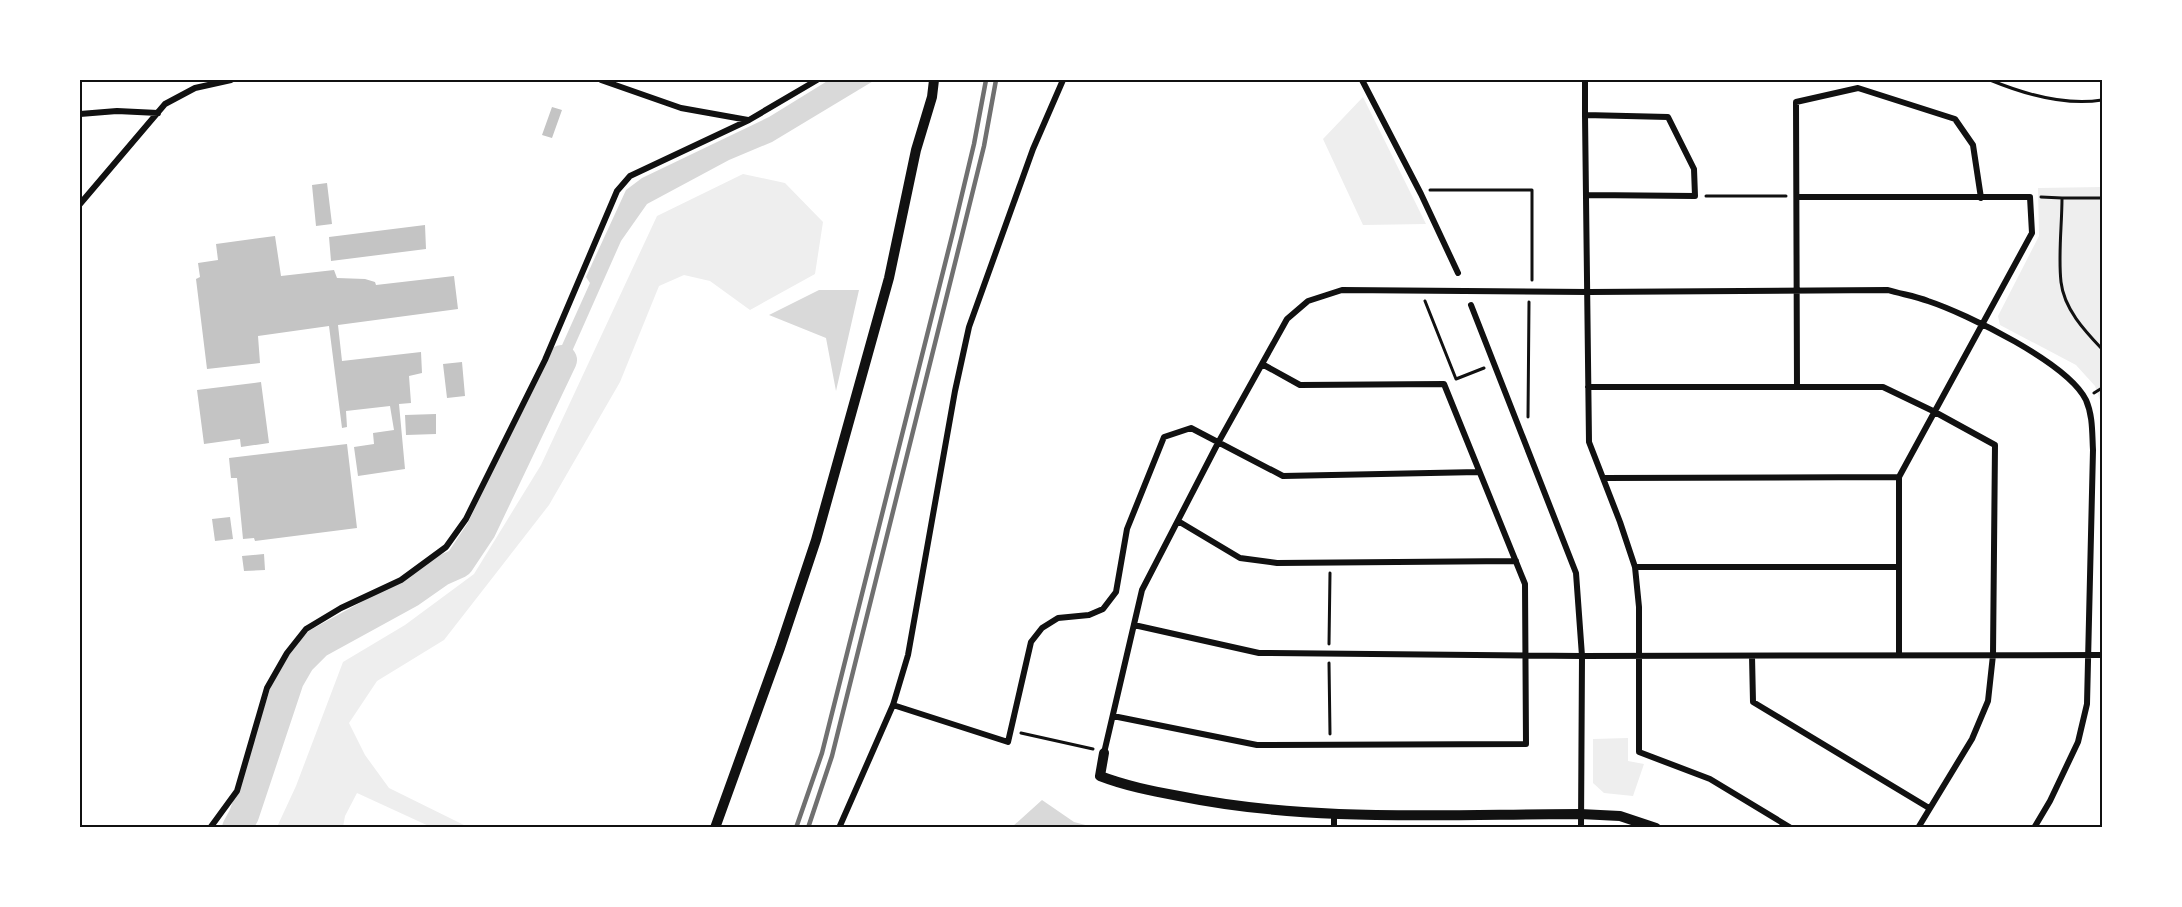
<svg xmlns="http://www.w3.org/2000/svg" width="2182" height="907" font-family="'PT Sans Narrow',sans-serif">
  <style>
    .green { fill: #eee }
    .water { fill: #d9d9d9 }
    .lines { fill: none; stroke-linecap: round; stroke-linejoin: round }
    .river { stroke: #d9d9d9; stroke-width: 30 }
    .building { fill: #c4c4c4 }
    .path { stroke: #111; stroke-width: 3 }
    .minor { stroke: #111; stroke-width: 6 }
    .tertiary { stroke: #111; stroke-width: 10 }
    .rail { stroke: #707070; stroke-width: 4.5 }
    .neatline { fill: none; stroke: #111; stroke-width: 2 }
  </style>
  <rect width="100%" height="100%" fill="#fff"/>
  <path class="green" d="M 1363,97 L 1426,224 L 1363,225 L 1323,139 Z
    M 743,174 L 785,183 L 823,222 L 815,274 L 750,310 L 710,281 L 684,275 L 659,286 L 620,382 L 549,505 L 444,640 L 377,681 L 349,723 L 365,755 L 389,788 L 468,827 L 431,827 L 357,793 L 345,816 L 343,827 L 277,827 L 296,786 L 343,662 L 405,625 L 474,574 L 541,465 L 657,216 Z
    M 2102,187 L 2102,406 L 2095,386 L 2076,365 L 2000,325 L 1998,316 L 2039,236 L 2038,188 Z
    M 1628,738 L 1628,761 L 1644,764 L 1633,796 L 1604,793 L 1593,783 L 1593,739 Z"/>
  <path class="water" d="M 829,80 L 875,80 L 772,142 L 729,160 L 647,204 L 621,241 L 550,401 L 540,394 L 590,283 L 586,277 L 626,190 L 642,178 L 769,117 Z
    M 819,290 L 859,290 L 836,391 L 826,338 L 769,315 Z
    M 1042,800 L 1074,822 L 1093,827 L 1012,827 Z"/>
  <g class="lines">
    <path class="river" d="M 237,828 L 244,815 L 289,680 L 300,661 L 318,643 L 411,592 L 441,571 L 459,563 L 481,530 L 562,360"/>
  </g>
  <path class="building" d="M 552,107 L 562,110 L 552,138 L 542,135 Z
    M 327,183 L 332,224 L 316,226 L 312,185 Z
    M 425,225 L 426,249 L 331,261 L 329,237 Z
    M 275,236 L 281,276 L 334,270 L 337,278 L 365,279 L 375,282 L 376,285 L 454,276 L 458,309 L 338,325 L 342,361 L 421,352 L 422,373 L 409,376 L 411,403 L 399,404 L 405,469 L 358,476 L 354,447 L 374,444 L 373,433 L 394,430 L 390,406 L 346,411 L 347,427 L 342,428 L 329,326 L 258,336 L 260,363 L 207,369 L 196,279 L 200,277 L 198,263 L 218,260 L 216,244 Z
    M 462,362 L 465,396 L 447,398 L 443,364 Z
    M 261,382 L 269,443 L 241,447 L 240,439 L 204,444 L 197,390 Z
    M 436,414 L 436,434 L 406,435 L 405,415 Z
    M 347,444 L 357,528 L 255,541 L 254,538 L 243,539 L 237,478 L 231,478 L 229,458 Z
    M 230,517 L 233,539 L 215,541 L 212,519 Z
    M 264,554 L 265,570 L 244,571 L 242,556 Z"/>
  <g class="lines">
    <path class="path" d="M 1990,80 C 2024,94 2066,106 2102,100
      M 1430,190 L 1532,190 L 1532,280
      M 1706,196 L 1786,196
      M 2041,197 L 2062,198 C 2062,225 2058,255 2061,282 C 2064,309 2085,331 2102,349
      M 2062,198 L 2102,198
      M 1425,301 L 1456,379
      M 1456,379 L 1484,368
      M 2094,393 L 2102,388
      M 1528,417 L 1529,302
      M 1329,644 L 1330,573
      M 1329,663 L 1330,734
      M 1021,733 L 1093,749"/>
    <path class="minor" d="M 601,80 L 681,108 L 748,120
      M 1362,80 L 1421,194 L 1458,273
      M 1585,80 L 1585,115
      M 80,114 L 117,111 L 158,113
      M 1588,195 L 1695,196 L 1694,169 L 1668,117 L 1585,115 L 1589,442 L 1620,522 L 1635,567 L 1639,607 L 1639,752 L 1710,779 L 1791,828
      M 1797,197 L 2030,197 L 2032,233 L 1899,477 L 1899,655
      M 80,204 L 165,104 L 195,88 L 231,80
      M 1471,305 L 1576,573 L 1582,656 L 1581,828
      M 1797,386 L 1796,102 L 1858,88 L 1955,119 L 1973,145 L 1981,198
      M 1588,387 L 1883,387 L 1933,411 L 1995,445 L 1993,655 L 1988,701 L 1972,739 L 1918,828
      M 1604,478 L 1899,477
      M 1178,521 L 1240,558 L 1277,563 L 1516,561
      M 1635,567 L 1898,567
      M 1134,625 L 1259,653 L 1582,656 L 2102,655
      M 1752,656 L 1753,702 L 1929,808
      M 893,705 L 1008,742 L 1031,642 L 1042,628 L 1058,618 L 1089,615 L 1103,609 L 1116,592 L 1127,529 L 1164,437 L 1191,428 L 1283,476 L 1479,472
      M 1113,716 L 1257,745 L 1526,744 L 1525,584 L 1444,384 L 1300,385 L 1262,364
      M 1104,753 L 1142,590 L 1218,443 L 1287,319 L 1308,301 L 1342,290 L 1589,292 L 1888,290 C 1901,294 1915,296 1928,301 C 1967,314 2068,363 2086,400 C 2093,416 2092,433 2093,450 L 2087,704 L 2078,742 L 2050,801 L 2034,828
      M 1334,815 L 1334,828
      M 210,828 L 237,791 L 267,688 L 287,653 L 306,629 L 341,608 L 401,580 L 446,547 L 466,519 L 545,360 L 617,191 L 630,176 L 749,120 L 817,80
      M 839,828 L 893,705 L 908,655 L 955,391 L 969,327 L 1033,149 L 1063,80"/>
    <path class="tertiary" d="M 1104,753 L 1100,776 C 1126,786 1152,791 1179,796 C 1311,823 1447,814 1580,814 L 1620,816 L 1656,828
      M 715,828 L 780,648 L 816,540 L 889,278 L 916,150 L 932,97 L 934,80"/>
    <path class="rail" d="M 796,828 L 822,753 L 953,232 L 974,144 L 986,80
      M 808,828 L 832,756 L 962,235 L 984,146 L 996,80"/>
  </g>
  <rect width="2182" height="907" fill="none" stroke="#ffffff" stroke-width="162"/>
  <rect x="81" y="81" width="2020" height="745" class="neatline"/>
</svg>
